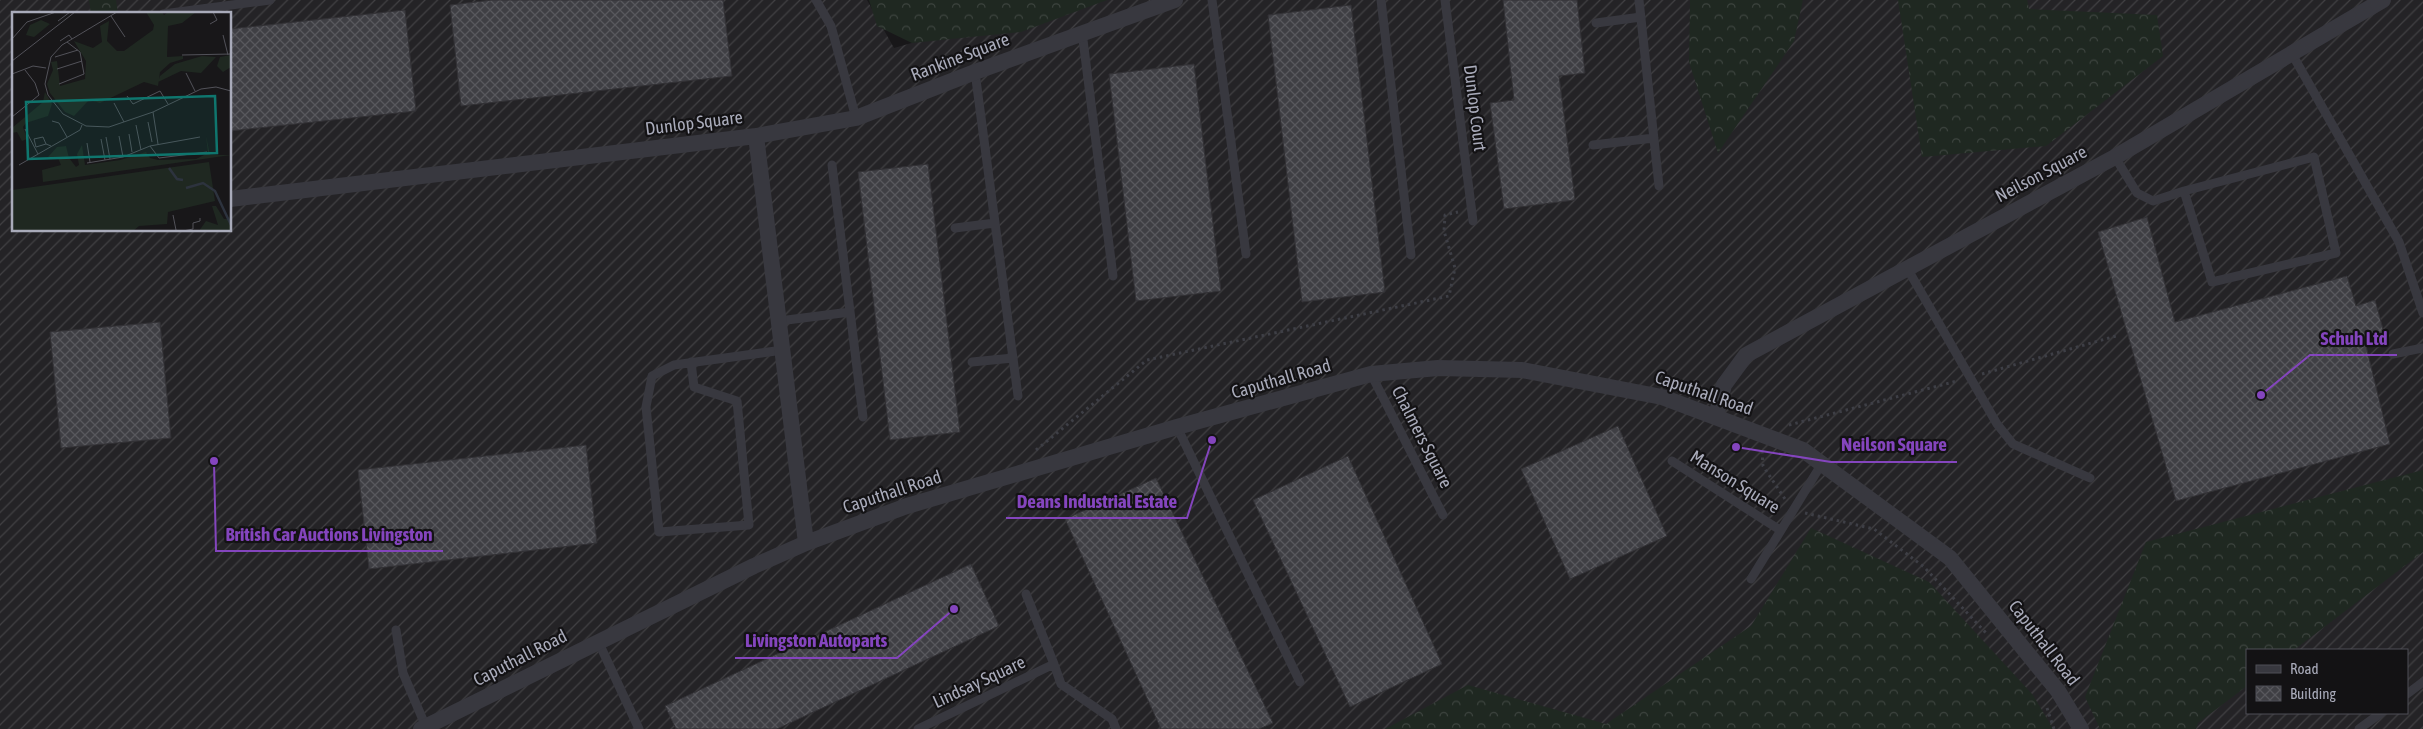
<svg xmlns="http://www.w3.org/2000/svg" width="2423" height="729" font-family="'Asap Condensed',sans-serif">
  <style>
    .industrial { fill: url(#industrial-furrows); fill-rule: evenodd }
    .forest { fill: url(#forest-crowns) }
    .building { fill: url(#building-cross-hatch); stroke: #323135 }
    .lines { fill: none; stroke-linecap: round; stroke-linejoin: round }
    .path { stroke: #3e3f46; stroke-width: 3; stroke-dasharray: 2.5 4; stroke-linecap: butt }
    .lane { stroke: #38383f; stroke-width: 9 }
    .street { stroke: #38383f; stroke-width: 16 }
    .labels { text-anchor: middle; stroke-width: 4.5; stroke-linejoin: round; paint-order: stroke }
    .street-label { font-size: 18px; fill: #a9abba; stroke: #131214 }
    .inset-river { fill: none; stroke: #2d333e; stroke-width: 2.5 }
    .inset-road { fill: none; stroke: #525259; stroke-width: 1 }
    .view { fill: #0f766e; fill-opacity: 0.15; stroke: #0f766e; stroke-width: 2.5 }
    .inset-edge { fill: none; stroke: #a9abba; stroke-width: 2.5 }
    .leader { fill: none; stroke: #8445be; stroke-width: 2 }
    .callout-dot { fill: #8445be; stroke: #131214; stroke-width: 2 }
    .callout-label { font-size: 19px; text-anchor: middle; font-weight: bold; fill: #8445be; stroke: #131214; stroke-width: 4.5; stroke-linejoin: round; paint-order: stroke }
  </style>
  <defs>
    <pattern id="industrial-furrows" width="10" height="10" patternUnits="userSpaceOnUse" patternTransform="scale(1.25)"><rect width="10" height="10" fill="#242326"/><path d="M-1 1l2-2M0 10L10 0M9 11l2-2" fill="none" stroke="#414043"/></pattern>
    <pattern id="forest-crowns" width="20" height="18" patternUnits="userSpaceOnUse" patternTransform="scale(1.25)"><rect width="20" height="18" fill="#1f2821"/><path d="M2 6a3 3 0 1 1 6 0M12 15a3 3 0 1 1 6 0" fill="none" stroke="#3d443f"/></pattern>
    <pattern id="building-cross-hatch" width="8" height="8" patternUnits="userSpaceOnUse" patternTransform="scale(1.25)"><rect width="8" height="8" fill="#3f3f44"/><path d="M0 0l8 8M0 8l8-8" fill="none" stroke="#58585d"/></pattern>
  </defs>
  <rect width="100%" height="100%" fill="#181719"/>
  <path class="industrial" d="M 0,0 L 867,0 L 894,48 L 1063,0 L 2423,0 L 2423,729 L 0,729 ZM 14,14 L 230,14 L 230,230 L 14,230 ZM 2247,650 L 2407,650 L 2407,713 L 2247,713 Z"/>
  <path class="forest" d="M 89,0 L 116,0 L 118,14 L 91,14 Z
    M 869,0 L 1107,0 L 1021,32 L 912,43 L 877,26 Z
    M 1690,0 L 1803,0 L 1794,41 L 1718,153 L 1689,62 Z
    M 1898,0 L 2027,0 L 2029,9 L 2157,15 L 2163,56 L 2046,146 L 1922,157 Z
    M 2423,470 L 2423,552 L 2294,650 L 2247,650 L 2247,686 L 2198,723 L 2196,729 L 2100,729 L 2085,697 L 2146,542 Z
    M 1811,528 L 1929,582 L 2033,695 L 2053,729 L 1385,729 L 1468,685 L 1606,724 L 1751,626 Z"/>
  <path class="building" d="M 492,0 L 723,0 L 732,76 L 461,106 L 450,5 Z
    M 1503,0 L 1577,0 L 1585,73 L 1559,76 L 1575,200 L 1504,209 L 1490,103 L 1514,100 Z
    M 1351,5 L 1385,292 L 1302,302 L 1268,15 Z
    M 405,10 L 416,111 L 230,131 L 230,29 Z
    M 1194,64 L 1221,291 L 1136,301 L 1109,74 Z
    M 928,164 L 960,432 L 890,440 L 858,172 Z
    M 2147,217 L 2175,322 L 2347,276 L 2356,306 L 2375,300 L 2386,340 L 2366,346 L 2390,444 L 2176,501 L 2098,232 Z
    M 160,322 L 171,438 L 61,448 L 50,332 Z
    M 1618,426 L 1667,536 L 1570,579 L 1521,469 Z
    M 586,445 L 597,543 L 369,569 L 358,470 Z
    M 1348,456 L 1442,664 L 1350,707 L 1253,500 Z
    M 1156,478 L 1195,560 L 1273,723 L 1259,729 L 1161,729 L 1065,519 Z
    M 971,564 L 999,626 L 777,729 L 676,729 L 665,706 Z"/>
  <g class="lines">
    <path class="path" d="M 1982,374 L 2116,336
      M 1789,425 L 1957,381
      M 1036,450 L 1147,360 L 1449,296 L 1455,268 L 1444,231 L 1445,215 L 1458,212
      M 1762,451 L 1763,466 L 1785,499
      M 1805,513 L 1874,529 L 1924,567 L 1987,634
      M 2047,708 L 2054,729"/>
    <path class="lane" d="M 816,0 L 831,26 L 856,118
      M 1212,0 L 1246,254
      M 1381,0 L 1411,255
      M 1445,0 L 1473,221
      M 1639,0 L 1659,186
      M 163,14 L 270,0
      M 1596,23 L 1641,17
      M 1082,32 L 1113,276
      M 2292,54 L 2399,242 L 2423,313
      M 975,72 L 1018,396
      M 1593,145 L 1654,138
      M 2115,157 L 2137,193 L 2153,201 L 2184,191 L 2212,282 L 2336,253 L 2314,157 L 2184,191
      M 832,165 L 863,417
      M 955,228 L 995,223
      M 1907,268 L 1997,424 L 2013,444 L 2090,478
      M 779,321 L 850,312
      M 2393,354 L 2423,348
      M 691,362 L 694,387 L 737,401 L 749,525 L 659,532 L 646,407 L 652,376 L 674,365 L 783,350
      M 972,362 L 1013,358
      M 1371,374 L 1443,515
      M 1177,427 L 1300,682
      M 1672,461 L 1780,530
      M 1751,579 L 1821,465
      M 1026,594 L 1054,664
      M 396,630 L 403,673 L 426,727
      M 598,641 L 639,729
      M 2407,694 L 2423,682
      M 918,729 L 1054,664 L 1061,684 L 1112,719 L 1116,729
      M 2359,729 L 2381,713"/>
    <path class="street" d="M 756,136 L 806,543
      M 230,199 L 756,136 L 856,118 L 975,72 L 1175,0
      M 1716,416 L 1724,385 L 1746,355 L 2115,157 L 2383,0
      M 421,729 L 754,566 L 806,543 L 907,506 L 1177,427 L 1371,374 L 1438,368 L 1522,370 L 1662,397 L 1803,450 L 1950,558 L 2058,691 L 2081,729"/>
  </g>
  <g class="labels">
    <g class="street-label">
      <text transform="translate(960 57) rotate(-21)" y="6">Rankine Square</text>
      <text transform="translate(1475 108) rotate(83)" y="6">Dunlop Court</text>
      <text transform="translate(694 123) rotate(-7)" y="6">Dunlop Square</text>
      <text transform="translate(2041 174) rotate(-28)" y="6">Neilson Square</text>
      <text transform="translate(1281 379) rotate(-16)" y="6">Caputhall Road</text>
      <text transform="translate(1704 393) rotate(19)" y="6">Caputhall Road</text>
      <text transform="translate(1422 437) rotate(63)" y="6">Chalmers Square</text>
      <text transform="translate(1735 482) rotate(32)" y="6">Manson Square</text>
      <text transform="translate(892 492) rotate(-18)" y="6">Caputhall Road</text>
      <text transform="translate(2044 643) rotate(52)" y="6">Caputhall Road</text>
      <text transform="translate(520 658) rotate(-27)" y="6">Caputhall Road</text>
      <text transform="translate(979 682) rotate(-25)" y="6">Lindsay Square</text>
    </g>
  </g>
  <g transform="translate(12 12)">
    <rect width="219" height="219" fill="#181719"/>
    <path d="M 134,0 L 150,0 L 152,3 L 156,0 L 184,0 L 170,11 L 156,14 L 155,45 L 171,44 L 171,47 L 158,51 L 148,60 L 146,74 L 132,70 L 88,91 L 77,88 L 62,104 L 53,100 L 38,81 L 35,72 L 41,58 L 39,50 L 45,49 L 48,74 L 73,67 L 74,49 L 62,29 L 81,36 L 90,30 L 88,14 L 97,9 L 95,29 L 105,39 L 112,39 L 141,18 L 142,13 ZM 29,8 L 38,12 L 22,25 L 14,23 L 18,13 ZM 219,43 L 219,55 L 211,60 L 205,54 L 208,45 ZM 190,44 L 204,45 L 189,61 L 169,59 L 146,70 L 148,64 L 163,52 ZM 33,80 L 40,92 L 36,104 L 14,111 L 11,115 L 15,127 L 10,129 L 5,120 L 0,121 L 0,116 L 31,90 ZM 194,124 L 198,143 L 219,143 L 31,170 L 30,158 L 49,153 L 46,146 L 36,145 L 45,135 L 54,134 L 57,146 L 64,155 L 67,153 L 65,142 L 70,133 L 73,153 L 108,148 L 134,140 L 138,146 L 146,148 L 184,147 L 196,141 ZM 200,194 L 204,194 L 212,207 L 217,207 L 219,202 L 219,219 L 187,219 L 194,209 L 206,213 Z" fill="#1f2821"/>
    <path d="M 197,150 L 203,189 L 156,200 L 155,212 L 127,214 L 121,219 L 0,219 L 0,178 Z" fill="#1f2821"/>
    <path class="inset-river" d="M 157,156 L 165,167 L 171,168M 174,176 L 191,171 L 203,179 L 219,213"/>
    <path class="inset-road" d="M 105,0 L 50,33 L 39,45 L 33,72 L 36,83 L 51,102 L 74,114 L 97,115 L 141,100 L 189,77 L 204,75 L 219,79M 99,4 L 113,25M 46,9 L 58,0M 198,12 L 205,8 L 201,0M 211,23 L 216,43M 0,27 L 15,10 L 44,0M 48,29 L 57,23 L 60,27M 170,43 L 219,42M 43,45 L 66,38M 0,49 L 63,0M 45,57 L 70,49M 174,61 L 183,79M 0,62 L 21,54 L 34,56M 47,72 L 72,62 L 68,40 L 55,30M 115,84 L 121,92 L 148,79 L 156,92M 102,91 L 112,110M 141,100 L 146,132M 0,105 L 27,83 L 23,71 L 13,58M 40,109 L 47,111 L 55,125M 136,110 L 140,130M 124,113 L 129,138M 13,117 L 26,142M 117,122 L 120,140M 107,124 L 111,145M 94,125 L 98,147M 89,127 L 93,148M 75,131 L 78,150M 34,132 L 24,135 L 22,127 L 31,125 L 34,132 L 39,134M 138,134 L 147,146 L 195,140M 75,151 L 111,145 L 138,134 L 188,125M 7,153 L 68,118 L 70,113M 161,203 L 164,218M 132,219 L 166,219M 171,219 L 181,217 L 181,211 L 188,209 L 188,206"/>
    <path class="view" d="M 203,84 L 205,141 L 16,147 L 14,90 Z"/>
    <rect width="219" height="219" class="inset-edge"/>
  </g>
  <path class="leader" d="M2261 395L2310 355H2397M1736 447L1831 462H1957M1212 440L1187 518H1006M214 461L216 551H443M954 609L897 658H735"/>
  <g class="callout-dot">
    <circle cx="2261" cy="395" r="5"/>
    <circle cx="1736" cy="447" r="5"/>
    <circle cx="1212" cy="440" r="5"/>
    <circle cx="214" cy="461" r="5"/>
    <circle cx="954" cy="609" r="5"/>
  </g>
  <g class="callout-label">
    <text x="2354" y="345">Schuh Ltd</text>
    <text x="1894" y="451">Neilson Square</text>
    <text x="1097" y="508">Deans Industrial Estate</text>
    <text x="329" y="541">British Car Auctions Livingston</text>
    <text x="816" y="647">Livingston Autoparts</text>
  </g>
  <rect x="2246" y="649" width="162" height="65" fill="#131214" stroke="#4f4f56"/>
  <rect x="2256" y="665" width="25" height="8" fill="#38383f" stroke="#4f4f56"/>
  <text x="2290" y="674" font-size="15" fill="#a9abba">Road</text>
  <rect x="2256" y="686" width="25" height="15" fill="url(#building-cross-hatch)" stroke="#4f4f56"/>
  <text x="2290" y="699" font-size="15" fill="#a9abba">Building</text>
</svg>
